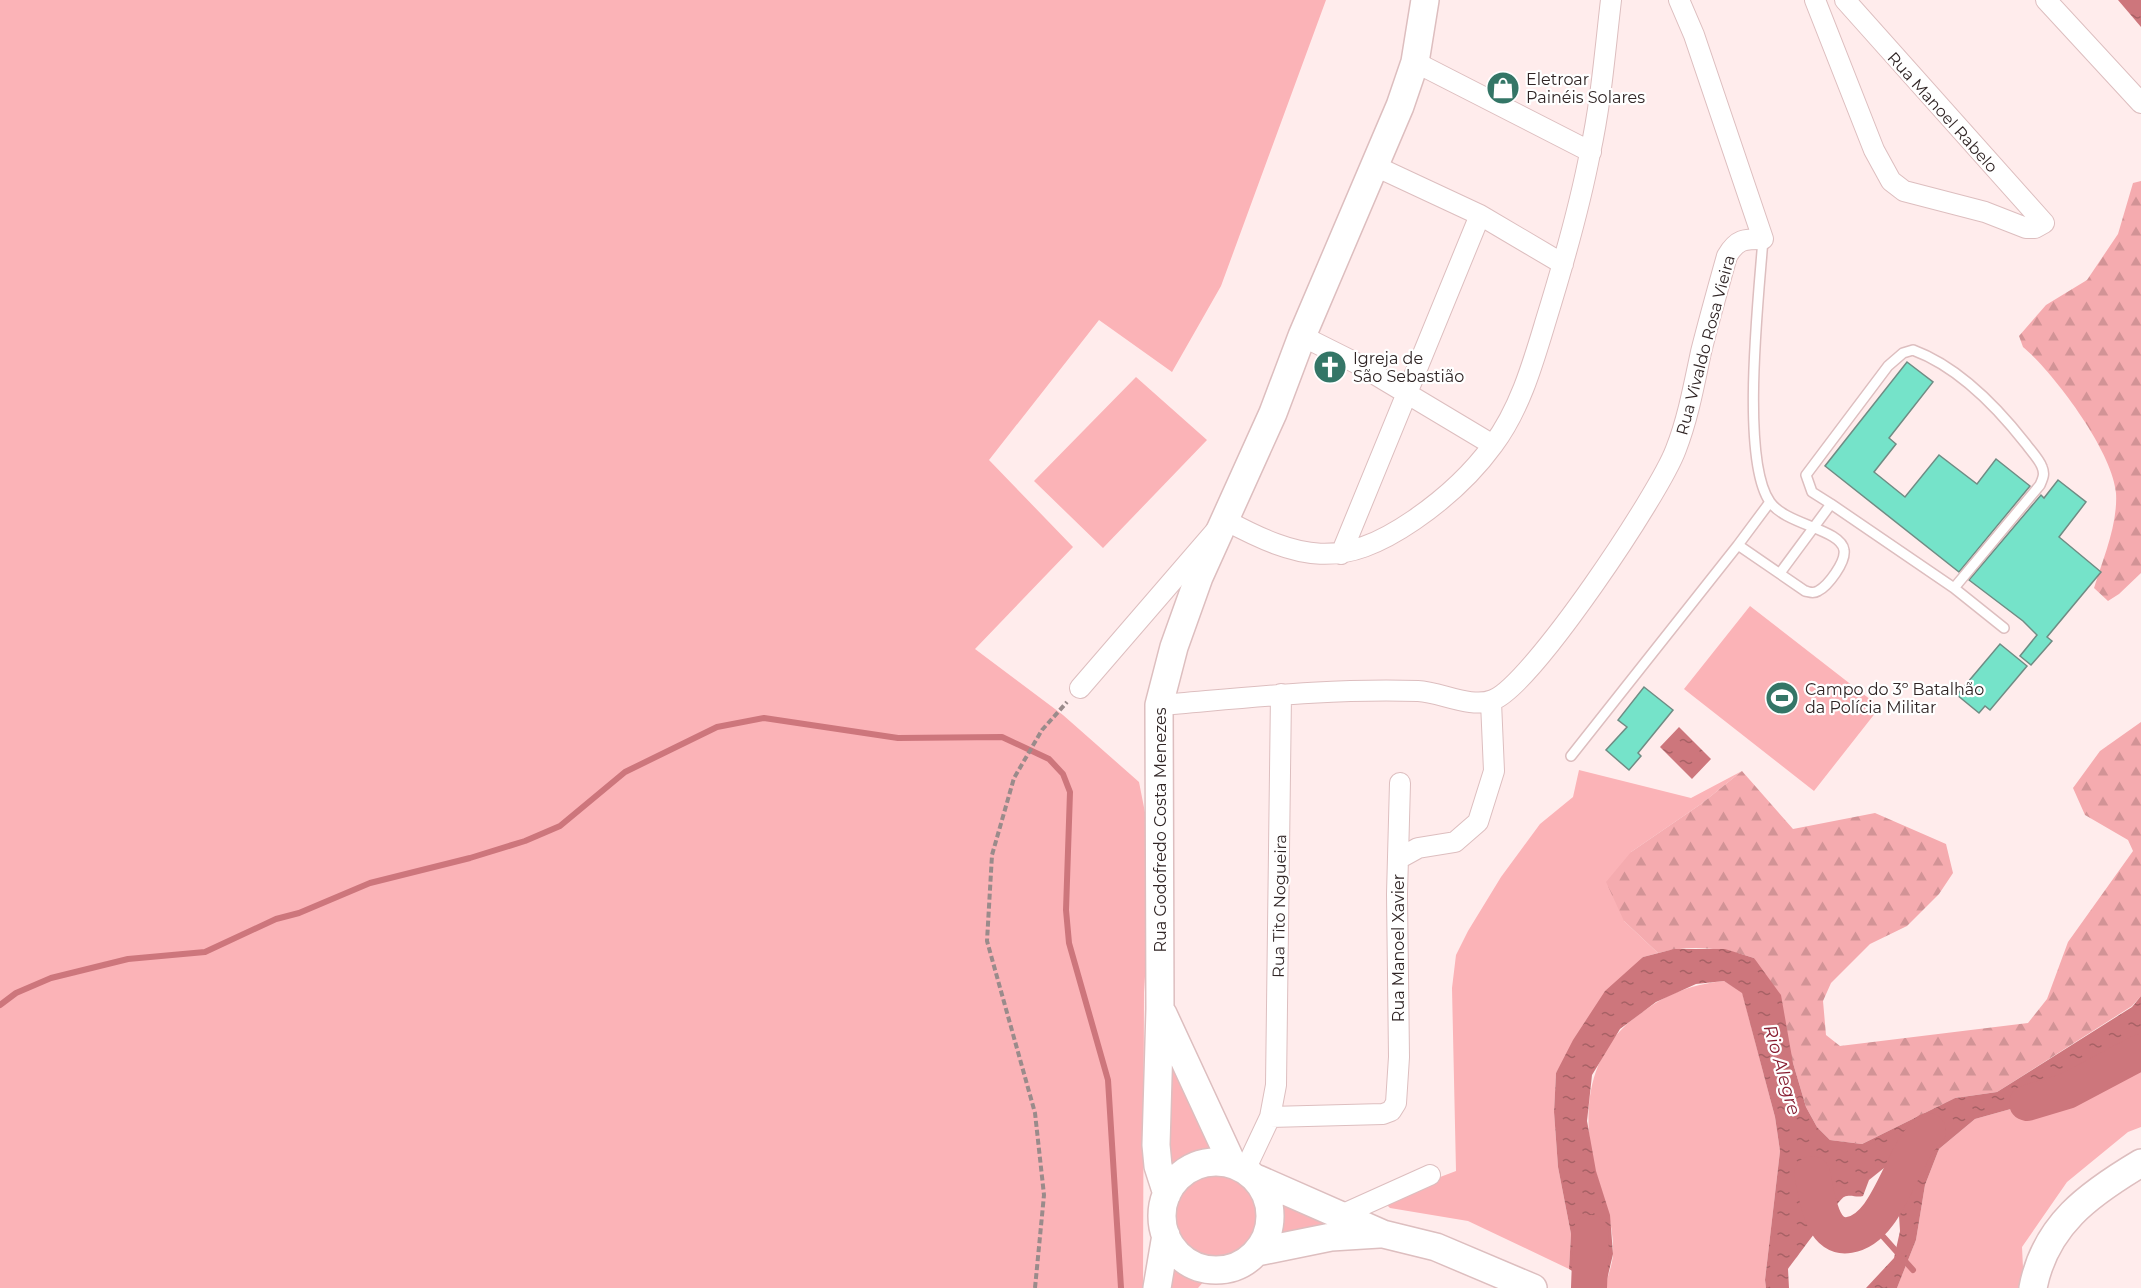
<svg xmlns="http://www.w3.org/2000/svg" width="2141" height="1288" font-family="Montserrat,sans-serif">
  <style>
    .grass { fill: #fbb3b7 }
    .forest { fill: url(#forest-firs) }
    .water { fill: url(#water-ripples) }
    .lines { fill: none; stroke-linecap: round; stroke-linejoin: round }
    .stream { stroke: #cd767c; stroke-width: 6 }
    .river { stroke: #cd767c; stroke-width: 36 }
    .building { fill: #75e3c9; stroke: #6f8c84; stroke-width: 1.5 }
    .lane-casing { stroke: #ddbebf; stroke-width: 12 }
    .street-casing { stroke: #ddbebf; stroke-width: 22 }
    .secondary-casing { stroke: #ddbebf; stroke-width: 30 }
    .path { stroke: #9a8b8b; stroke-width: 4; stroke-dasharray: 6 3; stroke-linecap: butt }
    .lane { stroke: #fff; stroke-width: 9 }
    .street { stroke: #fff; stroke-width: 20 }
    .secondary { stroke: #fff; stroke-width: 27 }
    .labels { text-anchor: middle; stroke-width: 4.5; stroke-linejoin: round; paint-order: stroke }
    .poi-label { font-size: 16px; fill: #302525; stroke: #fff; text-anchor: start }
    .street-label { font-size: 16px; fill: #302525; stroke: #fff }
    .water-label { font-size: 18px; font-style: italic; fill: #871e32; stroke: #fff }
  </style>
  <defs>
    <pattern id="forest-firs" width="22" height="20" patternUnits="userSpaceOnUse" patternTransform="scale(1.5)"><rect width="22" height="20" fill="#f5abaf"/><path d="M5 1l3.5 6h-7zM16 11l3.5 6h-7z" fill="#d29396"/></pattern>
    <pattern id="water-ripples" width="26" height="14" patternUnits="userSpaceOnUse" patternTransform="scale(1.5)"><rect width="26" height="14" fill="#cd767c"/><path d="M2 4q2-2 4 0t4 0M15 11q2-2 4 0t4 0" fill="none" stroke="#a76165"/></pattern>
  </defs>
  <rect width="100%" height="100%" fill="#ffecec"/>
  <path class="grass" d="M 0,0 L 1326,0 L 1221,286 L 1172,372 L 1099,320 L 989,460 L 1073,547 L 975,649 L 1063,715 L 1139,782 L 1153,853 L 1144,992 L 1143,1288 L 0,1288 Z
    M 1136,377 L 1207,440 L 1103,548 L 1034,481 Z
    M 1750,606 L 1880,707 L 1814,791 L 1684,689 Z
    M 1579,770 L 1691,798 L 1742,771 L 1701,804 L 1631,852 L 1624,921 L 1658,953 L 1643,957 L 1556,1073 L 1554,1112 L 1558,1167 L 1571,1234 L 1569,1269 L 1468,1221 L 1390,1208 L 1384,1202 L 1390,1196 L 1456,1171 L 1452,988 L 1456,955 L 1468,931 L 1501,877 L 1540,824 L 1573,797 Z
    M 1724,981 L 1742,992 L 1775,1117 L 1780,1151 L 1765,1280 L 1766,1288 L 1605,1288 C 1607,1277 1613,1264 1613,1253 C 1614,1224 1604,1199 1596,1173 C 1581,1118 1586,1056 1633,1019 C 1662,996 1687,985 1724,981 Z
    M 1164,1029 L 1221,1150 L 1196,1156 L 1168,1178 Z
    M 2141,1038 L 2141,1127 L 2128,1132 L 2067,1182 L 2022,1247 L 2024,1288 L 1897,1288 L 1916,1240 L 1925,1185 L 1939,1149 L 1975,1119 L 2065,1094 Z
    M1170 1214a46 46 0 1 1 92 0a46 46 0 1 1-92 0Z
    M 1281,1196 L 1335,1224 L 1274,1242 L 1282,1230 Z
    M 1170,1261 L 1205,1280 L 1198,1288 L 1169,1288 Z"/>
  <path class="forest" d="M 2141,181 L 2141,573 L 2119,594 L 2108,601 L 2094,588 C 2103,559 2118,524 2116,493 C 2113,452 2054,373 2023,347 L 2019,336 L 2046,305 L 2087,280 L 2118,234 L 2133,183 Z
    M 2141,722 L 2141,996 L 2132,1006 L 1997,1092 L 1955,1098 L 1862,1144 L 1830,1140 L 1817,1127 L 1806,1107 L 1793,1063 L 1754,958 C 1723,948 1691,944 1658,953 L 1624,921 L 1606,882 L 1631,852 L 1701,804 L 1742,771 L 1793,829 L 1875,813 L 1946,844 L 1953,873 L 1939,894 L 1907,926 L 1870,944 L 1831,983 L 1823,1001 L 1826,1035 L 1840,1046 L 2028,1023 L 2047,999 L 2068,942 L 2133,851 L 2128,840 L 2085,815 L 2073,788 L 2100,751 Z"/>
  <path class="water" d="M 2118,0 L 2141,0 L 2141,27 Z
    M 1679,727 L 1711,759 L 1692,779 L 1660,747 Z
    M 1674,949 L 1725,949 L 1754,958 L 1781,995 L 1793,1063 L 1806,1107 L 1817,1127 L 1830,1140 L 1862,1144 L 1955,1098 L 1997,1092 L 2132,1007 L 2141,996 L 2141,1038 L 2065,1094 L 1975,1119 L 1939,1149 L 1925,1185 L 1916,1240 L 1897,1288 L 1866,1288 L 1894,1258 L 1900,1231 L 1898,1200 L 1902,1168 L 1889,1164 L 1869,1180 L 1863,1196 C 1856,1198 1851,1194 1844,1197 C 1839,1199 1796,1259 1788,1269 L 1789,1288 L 1766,1288 L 1765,1280 L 1780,1151 L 1775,1117 L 1742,993 L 1724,981 L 1696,984 L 1656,1002 L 1620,1029 L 1592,1075 L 1587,1121 L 1596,1171 L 1610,1215 L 1613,1254 L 1605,1288 L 1601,1288 L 1569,1269 L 1571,1234 L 1558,1167 L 1554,1112 L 1556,1073 L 1573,1040 L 1605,991 L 1643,957 Z"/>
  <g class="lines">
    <path class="stream" d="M 0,1005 L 16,993 L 51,978 L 128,959 L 205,952 L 276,919 L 299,913 L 370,883 L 470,858 L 525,841 L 560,826 L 625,772 L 717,727 L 764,718 L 898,738 L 1002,737 L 1049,759 L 1063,774 L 1070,792 L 1066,910 L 1069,943 L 1108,1080 L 1121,1288
      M 1871,1223 L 1913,1270"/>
    <path class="river" d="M 2027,1103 L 2067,1091 L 2141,1052
      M 1812,1174 C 1817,1192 1820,1240 1849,1235 C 1889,1229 1900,1156 1928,1131
      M 1589,1288 L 1591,1233"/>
  </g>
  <path class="building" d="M 1907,362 L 1933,382 L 1889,438 L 1896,444 L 1874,472 L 1905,497 L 1939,455 L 1977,484 L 1996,459 L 2030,486 L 1959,572 L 1825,466 Z
    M 2058,480 L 2086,502 L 2059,537 L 2101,572 L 2047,637 L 2052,641 L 2031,665 L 2020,656 L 2037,635 L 2023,621 L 1969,580 L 2041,495 L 2044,498 Z
    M 2000,644 L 2027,666 L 1990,710 L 1985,706 L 1979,713 L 1957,695 Z
    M 1644,687 L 1673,710 L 1638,753 L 1641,756 L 1629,770 L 1606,750 L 1627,727 L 1618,720 Z"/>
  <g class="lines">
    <defs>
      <path id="lane" d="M 1831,504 L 1812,492 L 1806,475 L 1888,366 L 1903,353 L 1913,350 C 1959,367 1997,407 2026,444 C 2031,451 2039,459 2042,467 C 2045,474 2043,478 2040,485 L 1954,588
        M 1738,545 L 1770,502
        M 1780,573 L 1831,504 L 1954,588 L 2004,628
        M 1571,756 L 1738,545 L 1805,591 C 1810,592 1813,594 1818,591 C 1828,586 1846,562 1844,550 C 1841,529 1786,525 1770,502 C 1740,460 1759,294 1763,239"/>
      <path id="street" d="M 1815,0 L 1874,150 L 1891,181 L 1904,191 L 1985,212 L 2026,228 L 2035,228 L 2044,223 L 1845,0
        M 2046,0 L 2141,103
        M 1415,62 L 1591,152
        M 1375,166 L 1480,215 L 1563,264
        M 1302,336 L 1356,363 L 1493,445
        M 1341,554 L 1480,215
        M 1080,688 L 1225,520 C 1300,560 1341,570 1414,520 C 1443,500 1472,474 1493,445 C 1520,409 1533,363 1546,320 C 1563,265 1579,210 1590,153 C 1601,103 1605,51 1611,0
        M 1159,705 C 1245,698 1332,688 1418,691 C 1441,692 1471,709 1493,700 C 1532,685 1660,493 1676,449 C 1688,418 1694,385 1701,352 C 1709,320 1718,288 1727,256 C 1737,239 1744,239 1763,239 L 1694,35 L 1679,0
        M 1398,859 L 1418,848 L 1455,842 L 1478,822 L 1494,771 L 1491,702
        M 1270,1117 L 1383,1114 L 1391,1111 L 1396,1103 L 1399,1057 L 1397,894 L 1400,783
        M 1245,1170 L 1270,1117 L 1276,1085 L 1281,694
        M 1341,1215 L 1430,1175"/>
      <path id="secondary" d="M 1163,1014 L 1232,1163
        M1162 1216a54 54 0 1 1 108 0a54 54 0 1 1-108 0Z
        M 1258,1179 L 1383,1234 L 1436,1247 L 1533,1288
        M 1167,1194 L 1158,1166 L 1156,1145 L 1160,1009 L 1159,705 L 1174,647 L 1199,577 L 1273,413 L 1302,336 L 1400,106 L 1415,62 L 1425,0
        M 1257,1252 L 1331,1237 L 1379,1234
        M 1157,1288 L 1166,1235
        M 2033,1288 C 2045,1225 2089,1194 2141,1163"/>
    </defs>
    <use href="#lane" class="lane-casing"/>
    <use href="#street" class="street-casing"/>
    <use href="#secondary" class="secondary-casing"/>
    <path class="path" d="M 1035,1288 L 1044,1195 L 1035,1113 L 987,941 L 992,855 L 1014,778 L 1042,730 L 1067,702"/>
    <use href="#lane" class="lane"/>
    <use href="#street" class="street"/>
    <use href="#secondary" class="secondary"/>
  </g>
  <defs>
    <symbol id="shop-disc" viewBox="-11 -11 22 22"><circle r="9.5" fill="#347667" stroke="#fff"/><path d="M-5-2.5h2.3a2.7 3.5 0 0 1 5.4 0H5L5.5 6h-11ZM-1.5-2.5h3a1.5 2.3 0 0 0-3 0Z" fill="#fff"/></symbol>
    <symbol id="church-disc" viewBox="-11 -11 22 22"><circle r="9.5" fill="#347667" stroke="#fff"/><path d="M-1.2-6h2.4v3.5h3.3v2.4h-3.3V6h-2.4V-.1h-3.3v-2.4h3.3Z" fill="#fff"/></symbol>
    <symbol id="stadium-disc" viewBox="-11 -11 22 22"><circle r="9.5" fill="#347667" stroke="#fff"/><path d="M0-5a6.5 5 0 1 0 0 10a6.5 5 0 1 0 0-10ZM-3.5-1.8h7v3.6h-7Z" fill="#fff"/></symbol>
  </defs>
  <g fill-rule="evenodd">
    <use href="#shop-disc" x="1484" y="69" width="38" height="38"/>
    <use href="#church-disc" x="1311" y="348" width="38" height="38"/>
    <use href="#stadium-disc" x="1763" y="679" width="38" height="38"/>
  </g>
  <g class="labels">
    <g class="poi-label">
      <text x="1526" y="85">Eletroar<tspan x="1526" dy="18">Painéis Solares</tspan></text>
      <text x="1353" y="364">Igreja de<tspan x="1353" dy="18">São Sebastião</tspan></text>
      <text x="1805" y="695">Campo do 3º Batalhão<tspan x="1805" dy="18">da Polícia Militar</tspan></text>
    </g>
    <g class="street-label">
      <text transform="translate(1943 112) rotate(48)" y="6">Rua Manoel Rabelo</text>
      <text transform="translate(1705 345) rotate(-75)" y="6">Rua Vivaldo Rosa Vieira</text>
      <text transform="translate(1160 830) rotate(-90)" y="6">Rua Godofredo Costa Menezes</text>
      <text transform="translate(1279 906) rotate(-89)" y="6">Rua Tito Nogueira</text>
      <text transform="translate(1398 948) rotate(-90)" y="6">Rua Manoel Xavier</text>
    </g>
    <g class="water-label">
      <text transform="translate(1782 1070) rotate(74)" y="6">Rio Alegre</text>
    </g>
  </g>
</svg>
